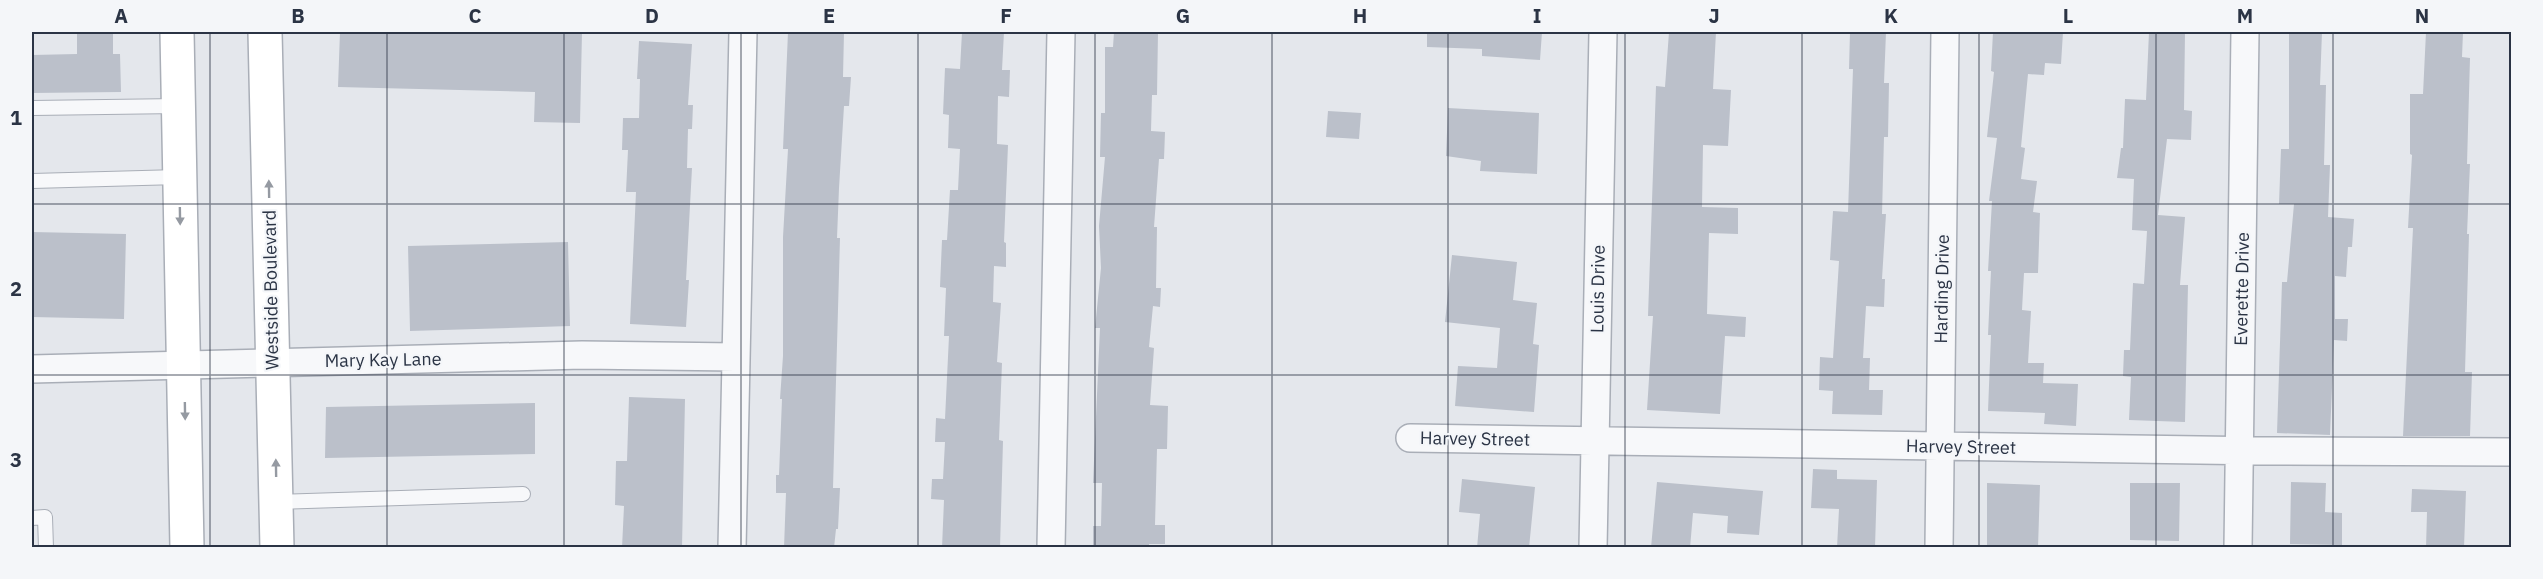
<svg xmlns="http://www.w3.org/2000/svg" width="2543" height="579" font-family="'IBM Plex Sans',sans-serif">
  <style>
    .building { fill: #bbc0ca }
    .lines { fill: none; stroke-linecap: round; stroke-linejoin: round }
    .lane-casing { stroke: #a9aeb7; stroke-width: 16 }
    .street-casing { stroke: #a9aeb7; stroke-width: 30 }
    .secondary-casing { stroke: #a9aeb7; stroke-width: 36 }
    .lane { stroke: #f7f8fa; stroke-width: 14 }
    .street { stroke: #f7f8fa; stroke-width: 27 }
    .secondary { stroke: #fff; stroke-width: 33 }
    .oneway { fill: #959aa2 }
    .grid { fill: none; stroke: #2b3445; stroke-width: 1.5; stroke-opacity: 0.55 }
    .labels { text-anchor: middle; stroke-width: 4.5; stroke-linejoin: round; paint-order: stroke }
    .street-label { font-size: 18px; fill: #2b3445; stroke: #f4f6f9 }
    .neatline { fill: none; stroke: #2b3445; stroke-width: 2 }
    .grid-label { font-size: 20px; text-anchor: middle; font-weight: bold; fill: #2b3445 }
  </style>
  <rect width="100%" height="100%" fill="#e4e7ec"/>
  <path class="building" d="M 77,32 L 113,32 L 113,54 L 120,54 L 121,92 L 32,93 L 32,55 L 77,54 Z
    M 340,32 L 582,32 L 580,123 L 534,122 L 535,92 L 338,87 Z
    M 788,32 L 844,32 L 843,77 L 851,77 L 849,106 L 844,106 L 839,188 L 837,238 L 840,238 L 833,488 L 840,488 L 838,529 L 836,529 L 834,548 L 784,548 L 786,493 L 776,493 L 776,475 L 779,475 L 782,399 L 780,399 L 783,356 L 783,237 L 788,149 L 783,149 Z
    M 962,32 L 1004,32 L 1002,70 L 1010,70 L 1009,97 L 998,96 L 997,144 L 1008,145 L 1004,242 L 1006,243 L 1006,267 L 994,266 L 993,302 L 1001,303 L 997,362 L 1002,363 L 999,440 L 1003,441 L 1000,548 L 942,548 L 944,500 L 931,499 L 932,479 L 943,479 L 945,442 L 935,442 L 936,418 L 945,419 L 949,336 L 944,336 L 946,288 L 940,287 L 942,240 L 947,240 L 950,190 L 958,190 L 960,149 L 948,148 L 949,115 L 943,114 L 945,68 L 960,69 Z
    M 1114,32 L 1158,32 L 1157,95 L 1152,95 L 1151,131 L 1165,132 L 1164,159 L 1159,159 L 1154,227 L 1157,227 L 1156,288 L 1161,288 L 1160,307 L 1153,306 L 1149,347 L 1154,348 L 1150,405 L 1168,406 L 1167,449 L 1157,449 L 1155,525 L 1165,525 L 1165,544 L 1149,544 L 1149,548 L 1093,548 L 1093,526 L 1101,526 L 1102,483 L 1093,483 L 1100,328 L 1095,328 L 1101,268 L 1099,226 L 1105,157 L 1100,157 L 1101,113 L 1105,113 L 1105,47 L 1113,47 Z
    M 1427,32 L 1542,32 L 1540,60 L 1482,56 L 1482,49 L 1427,47 Z
    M 1669,32 L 1716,32 L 1713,89 L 1731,90 L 1728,146 L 1703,145 L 1702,207 L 1738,208 L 1738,234 L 1709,233 L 1707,314 L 1746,317 L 1745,337 L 1725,336 L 1720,414 L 1647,410 L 1653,316 L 1648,316 L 1656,86 L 1665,87 Z
    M 1850,32 L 1886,32 L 1884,83 L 1889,83 L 1888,137 L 1884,137 L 1882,214 L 1886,214 L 1882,279 L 1885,279 L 1884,307 L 1866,306 L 1863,358 L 1870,358 L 1869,390 L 1883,390 L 1882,415 L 1832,414 L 1833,391 L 1819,390 L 1820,357 L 1833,358 L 1839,261 L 1830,260 L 1833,211 L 1848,212 L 1853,69 L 1849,69 Z
    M 1993,32 L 2063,32 L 2061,64 L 2045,63 L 2044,75 L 2028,74 L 2021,147 L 2025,148 L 2021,179 L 2037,181 L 2033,212 L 2040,213 L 2038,273 L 2024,273 L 2022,310 L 2031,311 L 2028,363 L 2044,363 L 2043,383 L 2078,384 L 2076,426 L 2044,424 L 2045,413 L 1988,411 L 1991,335 L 1988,335 L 1991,271 L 1988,271 L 1992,201 L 1989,201 L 1997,138 L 1987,137 L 1994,72 L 1991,71 Z
    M 2149,32 L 2185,32 L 2184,110 L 2192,111 L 2191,140 L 2167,139 L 2158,215 L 2185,217 L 2180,285 L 2188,285 L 2185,422 L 2129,420 L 2131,377 L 2123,376 L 2124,350 L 2130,350 L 2133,283 L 2144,284 L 2147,231 L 2132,230 L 2134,179 L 2117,178 L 2121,148 L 2123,148 L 2125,99 L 2146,100 Z
    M 2289,32 L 2322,32 L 2320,85 L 2326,85 L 2324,165 L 2330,165 L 2328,217 L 2354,219 L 2352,247 L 2348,247 L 2346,277 L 2335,276 L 2335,319 L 2348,319 L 2347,341 L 2334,340 L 2330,435 L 2277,433 L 2282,282 L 2287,282 L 2294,204 L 2279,204 L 2281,149 L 2289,149 Z
    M 2426,32 L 2463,32 L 2462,57 L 2470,58 L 2467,164 L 2470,164 L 2467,234 L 2469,234 L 2465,372 L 2472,372 L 2470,436 L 2403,436 L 2413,228 L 2408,228 L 2412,155 L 2410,154 L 2410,94 L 2423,94 Z
    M 639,41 L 692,44 L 688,105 L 693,105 L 692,129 L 688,129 L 687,168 L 692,168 L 686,280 L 689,280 L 686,327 L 630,324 L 636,192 L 626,192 L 628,150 L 622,150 L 623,118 L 639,118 L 640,79 L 637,79 Z
    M 1448,108 L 1539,113 L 1537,174 L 1480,171 L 1481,161 L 1446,156 Z
    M 1328,111 L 1361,113 L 1359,139 L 1326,137 Z
    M 32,232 L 126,234 L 124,319 L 32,317 Z
    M 568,242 L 570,326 L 410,331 L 408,246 Z
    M 1452,255 L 1517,262 L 1513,300 L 1537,303 L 1533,344 L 1539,345 L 1534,412 L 1455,406 L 1458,366 L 1497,368 L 1500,328 L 1445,322 Z
    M 629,397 L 685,399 L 682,548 L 622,548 L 624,506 L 615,505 L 616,461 L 627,461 Z
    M 535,403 L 535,454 L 325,458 L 326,407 Z
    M 1813,469 L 1837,470 L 1837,479 L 1877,480 L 1875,548 L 1837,548 L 1839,509 L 1811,508 Z
    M 1462,479 L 1535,487 L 1529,548 L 1477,548 L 1480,514 L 1459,512 Z
    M 1657,482 L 1763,491 L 1759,535 L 1727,533 L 1728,516 L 1693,513 L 1690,548 L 1651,548 Z
    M 2291,482 L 2326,483 L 2325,512 L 2342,513 L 2342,545 L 2290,544 Z
    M 1987,483 L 2040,485 L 2038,548 L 1987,548 Z
    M 2130,483 L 2180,483 L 2179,541 L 2130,540 Z
    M 2412,489 L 2466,491 L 2464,548 L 2426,548 L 2427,512 L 2411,512 Z"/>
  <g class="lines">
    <defs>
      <path id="lane" d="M 32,108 L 179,106
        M 32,181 L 179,177
        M 276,502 L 523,494
        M 32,518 L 45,517 L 46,548"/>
      <path id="street" d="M 32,369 L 582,355 L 735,357
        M 1410,438 L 2266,451 L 2512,452
        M 732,548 L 743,32
        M 1051,548 L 1061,32
        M 1593,548 L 1603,32
        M 1939,548 L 1945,32
        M 2238,548 L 2245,32"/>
      <path id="secondary" d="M 177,32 L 187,548
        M 265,32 L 277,548"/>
    </defs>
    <use href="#lane" class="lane-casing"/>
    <use href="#street" class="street-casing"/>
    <use href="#secondary" class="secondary-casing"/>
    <use href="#lane" class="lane"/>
    <use href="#street" class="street"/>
    <use href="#secondary" class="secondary"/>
  </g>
  <defs><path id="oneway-solid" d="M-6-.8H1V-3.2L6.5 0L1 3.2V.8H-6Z" transform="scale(1.5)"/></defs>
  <g class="oneway">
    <use href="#oneway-solid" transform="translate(269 189) rotate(-91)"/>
    <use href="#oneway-solid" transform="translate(180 216) rotate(89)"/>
    <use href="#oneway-solid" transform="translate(185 411) rotate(89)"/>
    <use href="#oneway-solid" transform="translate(276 468) rotate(-91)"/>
  </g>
  <path class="grid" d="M 210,32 L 210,548M 387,32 L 387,548M 564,32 L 564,548M 741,32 L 741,548M 918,32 L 918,548M 1095,32 L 1095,548M 1272,32 L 1272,548M 1448,32 L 1448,548M 1625,32 L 1625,548M 1802,32 L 1802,548M 1979,32 L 1979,548M 2156,32 L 2156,548M 2333,32 L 2333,548M 32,204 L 2512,204M 32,375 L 2512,375"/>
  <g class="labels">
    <g class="street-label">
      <text transform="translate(1598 289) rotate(-89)" y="6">Louis Drive</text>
      <text transform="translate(1942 289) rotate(-89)" y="6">Harding Drive</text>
      <text transform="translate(2242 289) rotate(-89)" y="6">Everette Drive</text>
      <text transform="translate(271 290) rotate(-91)" y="6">Westside Boulevard</text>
      <text transform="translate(383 360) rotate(-1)" y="6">Mary Kay Lane</text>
      <text transform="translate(1475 439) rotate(1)" y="6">Harvey Street</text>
      <text transform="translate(1961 447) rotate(1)" y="6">Harvey Street</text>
    </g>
  </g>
  <rect width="2543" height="579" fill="none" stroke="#f4f6f9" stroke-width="66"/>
  <rect x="33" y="33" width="2477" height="513" class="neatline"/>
  <g class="grid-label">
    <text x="121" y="23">A</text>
    <text x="298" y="23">B</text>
    <text x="475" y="23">C</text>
    <text x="652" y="23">D</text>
    <text x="829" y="23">E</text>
    <text x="1006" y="23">F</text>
    <text x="1183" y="23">G</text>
    <text x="1360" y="23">H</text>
    <text x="1537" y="23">I</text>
    <text x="1714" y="23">J</text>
    <text x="1891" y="23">K</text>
    <text x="2068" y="23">L</text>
    <text x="2245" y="23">M</text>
    <text x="2422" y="23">N</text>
    <text x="16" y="125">1</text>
    <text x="16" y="296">2</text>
    <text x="16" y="467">3</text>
  </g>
</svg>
